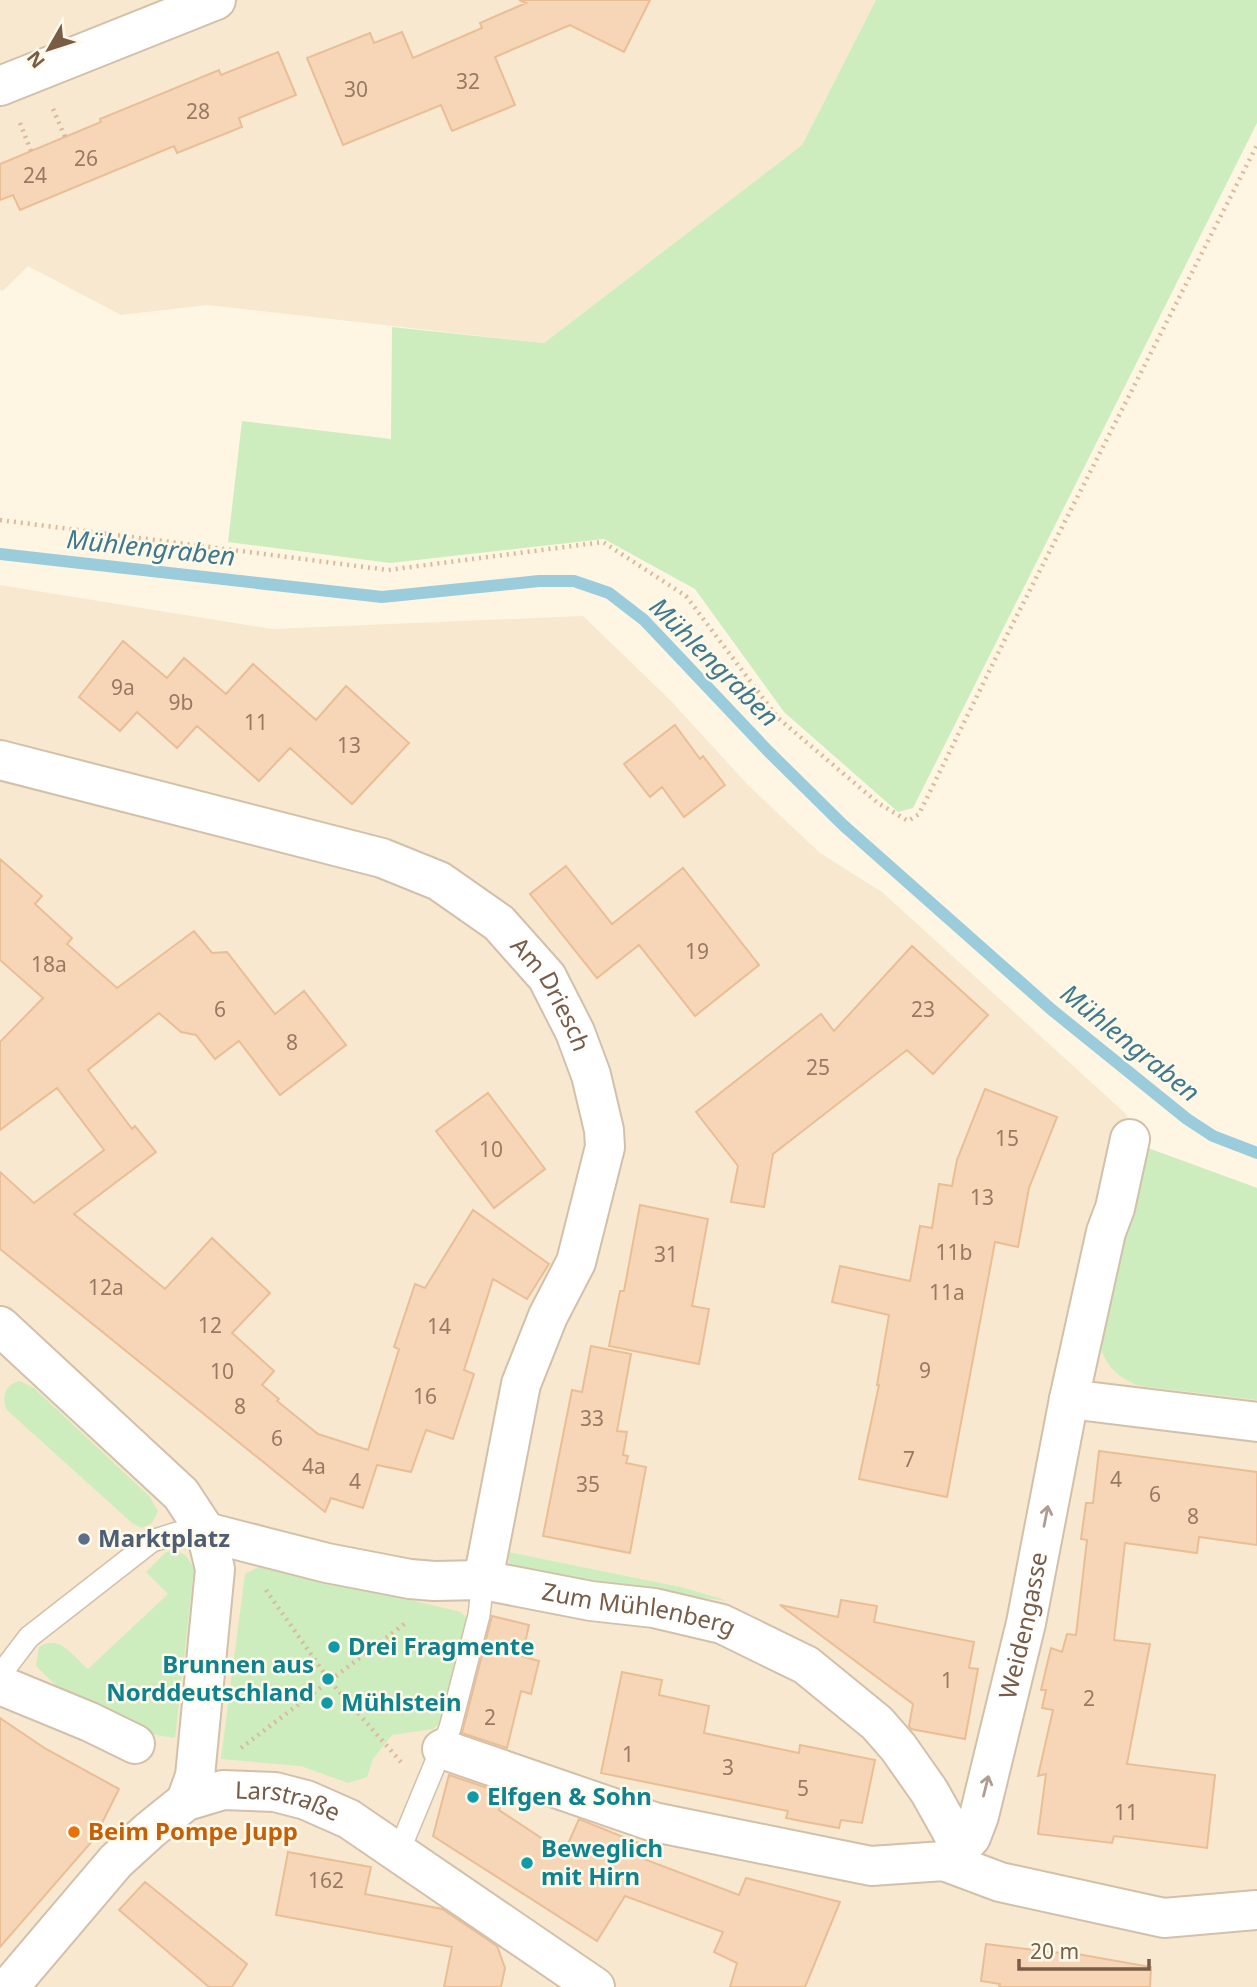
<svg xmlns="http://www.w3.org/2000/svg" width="1257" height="1987" font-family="'Noto Sans',sans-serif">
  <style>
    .residential { fill: #f7e8cf }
    .green { fill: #cdedbf }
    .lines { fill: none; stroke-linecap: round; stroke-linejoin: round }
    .stream { stroke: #9accdc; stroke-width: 12 }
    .building { fill: #f6d6b7; stroke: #eabe95; stroke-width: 2 }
    .lane-casing { stroke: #d2c0aa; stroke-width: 24 }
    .street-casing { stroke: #d2c0aa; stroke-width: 42 }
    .path { stroke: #dbb99a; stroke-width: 4.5; stroke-dasharray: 2 5; stroke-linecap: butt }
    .lane { stroke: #fff; stroke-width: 21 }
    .street { stroke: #fff; stroke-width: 38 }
    .oneway { stroke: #ae9d90 }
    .service-dot { fill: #5c6f8a; stroke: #fff9ea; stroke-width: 2.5 }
    .culture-dot { fill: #0f9aa8; stroke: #fff9ea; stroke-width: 2.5 }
    .food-dot { fill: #e8710a; stroke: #fff9ea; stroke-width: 2.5 }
    .labels { text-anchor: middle; stroke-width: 5; stroke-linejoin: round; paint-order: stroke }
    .number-label { font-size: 21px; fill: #987a62 }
    .street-label { font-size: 24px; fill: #785c46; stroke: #fff9ea }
    .service-label { font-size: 24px; font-weight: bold; fill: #4e5e75; stroke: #fff9ea; text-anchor: start }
    .culture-label { font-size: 24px; font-weight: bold; fill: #0d838f; stroke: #fff9ea; text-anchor: start }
    .food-label { font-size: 24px; font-weight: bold; fill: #c56008; stroke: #fff9ea; text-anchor: start }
    .water-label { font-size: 26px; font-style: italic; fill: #3d798e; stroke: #fff9ea }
  </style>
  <rect width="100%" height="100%" fill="#fef6e2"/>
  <path class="residential" d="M 0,0 L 876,0 L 802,145 L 544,343 L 207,305 L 121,315 L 28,266 L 3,291 L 0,290 Z
    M 0,585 L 272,629 L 583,616 L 671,701 L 749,786 L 820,853 L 882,892 L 1126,1114 L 1137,1144 L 1257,1188 L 1257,1987 L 0,1987 Z"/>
  <path class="green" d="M 876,0 L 1257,0 L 1257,123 L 913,808 L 898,812 L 784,712 L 695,589 L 604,539 L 390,563 L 228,542 L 242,421 L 391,439 L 392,327 L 544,343 L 802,145 Z
    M 1137,1144 L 1257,1188 L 1257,1400 L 1140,1386 C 1119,1378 1107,1368 1100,1346 Z
    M 20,1381 L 34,1388 L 149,1496 L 158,1511 L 152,1523 L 142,1528 L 132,1523 L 7,1410 C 1,1397 5,1384 20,1381 Z
    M 178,1551 L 187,1557 L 194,1568 L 175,1738 L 126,1730 L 85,1714 L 36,1666 L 39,1647 C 60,1633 73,1657 88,1669 L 168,1594 L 146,1572 L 166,1552 Z
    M 508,1552 L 685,1588 L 728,1601 L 518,1573 L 510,1567 Z
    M 262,1565 L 461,1612 L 468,1620 L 444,1720 L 433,1729 L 392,1735 L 373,1759 L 367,1777 L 348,1783 L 301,1766 L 221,1759 L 245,1574 Z"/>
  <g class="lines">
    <path class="stream" d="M 0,554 L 382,597 L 539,581 L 574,581 L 609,593 L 644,620 L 767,750 L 843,825 L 1052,1010 L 1187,1119 L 1213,1136 L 1257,1153"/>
  </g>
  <path class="building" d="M 519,0 L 650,0 L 624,52 L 570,25 L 495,57 L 515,105 L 452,131 L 441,105 L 343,145 L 307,58 L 370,33 L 374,43 L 402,32 L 413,58 L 482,28 L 480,23 L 526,3 Z
    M 278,52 L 296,95 L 239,118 L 242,127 L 177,153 L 174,146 L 20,210 L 13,195 L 0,200 L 0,164 L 101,122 L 100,119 L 219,70 L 221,75 Z
    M 123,641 L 167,678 L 184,658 L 226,694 L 253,664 L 316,720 L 346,686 L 409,743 L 352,804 L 290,748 L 259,781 L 197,726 L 177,748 L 137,712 L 120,731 L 79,697 Z
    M 675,725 L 700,759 L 703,756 L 725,785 L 684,817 L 662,787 L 650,797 L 624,764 Z
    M 0,859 L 42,896 L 35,904 L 72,938 L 67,944 L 117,988 L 194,931 L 212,953 L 227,952 L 275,1014 L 304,991 L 346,1045 L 280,1095 L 239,1041 L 215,1059 L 196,1035 L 181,1032 L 159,1013 L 88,1070 L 132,1129 L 135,1126 L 156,1152 L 74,1214 L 165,1289 L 212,1238 L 270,1293 L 232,1333 L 274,1371 L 262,1385 L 279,1399 L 277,1401 L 318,1434 L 368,1450 L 399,1349 L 394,1347 L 415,1284 L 425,1288 L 473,1210 L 549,1264 L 527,1299 L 493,1279 L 464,1370 L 474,1374 L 453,1439 L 426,1430 L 411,1472 L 377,1465 L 363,1508 L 331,1498 L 325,1512 L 0,1249 L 0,1172 L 34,1203 L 104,1150 L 57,1088 L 0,1130 L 0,1042 L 43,998 L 0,960 Z
    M 566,866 L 612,924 L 683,868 L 759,965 L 695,1016 L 639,945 L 597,978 L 530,894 Z
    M 912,946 L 988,1015 L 933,1074 L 907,1050 L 773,1154 L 764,1207 L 731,1202 L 738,1166 L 696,1112 L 821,1014 L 834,1031 Z
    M 985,1089 L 1057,1117 L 1029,1188 L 1018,1247 L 995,1242 L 947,1497 L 859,1479 L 879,1385 L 877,1385 L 889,1315 L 832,1302 L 840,1266 L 910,1281 L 920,1226 L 932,1228 L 939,1184 L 952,1186 L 957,1160 Z
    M 488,1093 L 545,1169 L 494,1208 L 436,1131 Z
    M 640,1205 L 708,1219 L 692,1306 L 709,1309 L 699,1364 L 609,1346 L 620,1291 L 624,1291 Z
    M 591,1346 L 631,1354 L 617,1431 L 627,1432 L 623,1455 L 628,1456 L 626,1463 L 646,1467 L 630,1553 L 543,1536 L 572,1390 L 582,1392 Z
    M 1099,1451 L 1257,1472 L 1257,1545 L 1199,1537 L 1197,1553 L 1125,1543 L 1114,1640 L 1150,1644 L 1127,1764 L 1215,1775 L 1207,1848 L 1114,1836 L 1112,1843 L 1038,1834 L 1046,1774 L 1038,1776 L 1053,1710 L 1042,1708 L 1046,1690 L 1041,1690 L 1051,1648 L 1062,1652 L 1067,1634 L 1076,1635 L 1087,1540 L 1081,1539 L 1086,1503 L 1093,1503 Z
    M 841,1600 L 877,1606 L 874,1622 L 974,1642 L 969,1668 L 978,1669 L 965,1739 L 911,1729 L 909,1726 L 913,1704 L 780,1605 L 838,1617 Z
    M 492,1616 L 529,1625 L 522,1656 L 539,1661 L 531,1694 L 521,1691 L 507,1748 L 462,1733 Z
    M 622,1672 L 662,1680 L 659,1695 L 709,1706 L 704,1733 L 799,1753 L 800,1745 L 875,1760 L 862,1823 L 841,1820 L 839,1828 L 806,1822 L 786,1818 L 788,1811 L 601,1773 Z
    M 0,1718 L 46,1749 L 119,1789 L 94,1839 L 0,1947 Z
    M 449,1775 L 505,1794 L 499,1810 L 564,1853 L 579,1819 L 638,1843 L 633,1855 L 739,1895 L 746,1878 L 840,1902 L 805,1987 L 730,1987 L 737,1963 L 714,1952 L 723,1932 L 625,1896 L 597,1941 L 433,1836 Z
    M 288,1852 L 371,1867 L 365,1894 L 442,1909 L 497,1946 L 505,1968 L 501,1987 L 444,1987 L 452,1947 L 276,1915 Z
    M 145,1882 L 247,1964 L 232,1987 L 209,1987 L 119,1910 Z
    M 986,1944 L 1060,1953 L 1060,1951 L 1151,1967 L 1150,1987 L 999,1987 L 1000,1984 L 981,1981 Z"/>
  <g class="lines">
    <defs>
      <path id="lane" d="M 0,1675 L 29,1637 L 152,1541 L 177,1533 L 206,1532
        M 399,1851 L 450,1728 L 479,1615 L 483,1580"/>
      <g id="street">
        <path d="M 0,86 L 216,0"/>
        <path id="s1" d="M 0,760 L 382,858 L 439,881 L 499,923 L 547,977 L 575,1032 L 591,1075 L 604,1130 L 605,1147 L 576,1262 L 548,1316 L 521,1384 L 483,1580"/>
        <path d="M 0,1326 L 181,1494 L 206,1532 L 215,1569 L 195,1776 L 186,1801"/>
        <path d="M 1069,1399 L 1257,1422"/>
        <path id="s2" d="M 206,1532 L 327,1563 L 410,1579 L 434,1581 L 483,1580 L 591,1601 L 654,1608 L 722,1624 L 806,1665 L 877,1723 L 898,1747 L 929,1791 L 961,1848 L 944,1861"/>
        <path d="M 0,1685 L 90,1722 L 135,1744"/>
        <path d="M 442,1749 L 654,1822 L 871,1866 L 944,1861 L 1000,1882 L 1164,1918 L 1257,1910"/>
        <path id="s3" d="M 961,1848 L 971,1837 L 979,1816 L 1026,1623 L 1069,1399 L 1106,1232 L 1115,1208 L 1130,1139"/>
        <path id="s4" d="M 9,1987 L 116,1861 L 150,1830 L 186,1801 L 223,1790 L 275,1792 L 306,1800 L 349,1819 L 595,1987"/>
      </g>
    </defs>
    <use href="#lane" class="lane-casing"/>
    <use href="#street" class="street-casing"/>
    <path class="path" d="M 53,109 L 65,137
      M 20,123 L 31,151
      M 0,520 L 388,570 L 603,542 L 686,596 L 778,718 L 878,803 L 908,821 L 919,814 L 1008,633 L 1257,145
      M 266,1590 L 329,1680 L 401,1762
      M 241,1748 L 407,1622"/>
    <use href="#lane" class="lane"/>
    <use href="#street" class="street"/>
  </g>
  <defs><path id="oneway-shaft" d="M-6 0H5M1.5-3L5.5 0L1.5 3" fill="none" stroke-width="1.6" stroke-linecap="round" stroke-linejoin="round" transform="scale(1.75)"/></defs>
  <g class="oneway">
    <use href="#oneway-shaft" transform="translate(1046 1516) rotate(-79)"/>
    <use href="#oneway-shaft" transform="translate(986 1786) rotate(-76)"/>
  </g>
  <circle class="service-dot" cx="84" cy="1539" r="7"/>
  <g class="culture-dot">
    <circle cx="334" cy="1647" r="7"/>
    <circle cx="328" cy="1679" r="7"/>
    <circle cx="327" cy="1703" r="7"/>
    <circle cx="473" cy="1797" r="7"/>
    <circle cx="527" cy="1863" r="7"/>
  </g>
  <circle class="food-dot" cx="74" cy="1832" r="7"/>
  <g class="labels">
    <g class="number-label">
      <text x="468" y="89">32</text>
      <text x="356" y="97">30</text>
      <text x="198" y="119">28</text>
      <text x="86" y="166">26</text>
      <text x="35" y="183">24</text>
      <text x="123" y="695">9a</text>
      <text x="181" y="710">9b</text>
      <text x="256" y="730">11</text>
      <text x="349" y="753">13</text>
      <text x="697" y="959">19</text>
      <text x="49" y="972">18a</text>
      <text x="220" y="1017">6</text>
      <text x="923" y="1017">23</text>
      <text x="292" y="1050">8</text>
      <text x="818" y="1075">25</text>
      <text x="1007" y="1146">15</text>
      <text x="491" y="1157">10</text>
      <text x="982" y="1205">13</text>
      <text x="954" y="1260">11b</text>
      <text x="666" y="1262">31</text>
      <text x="106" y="1295">12a</text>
      <text x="947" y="1300">11a</text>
      <text x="210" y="1333">12</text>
      <text x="439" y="1334">14</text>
      <text x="925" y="1378">9</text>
      <text x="222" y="1379">10</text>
      <text x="425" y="1404">16</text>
      <text x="240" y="1414">8</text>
      <text x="592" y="1426">33</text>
      <text x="277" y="1446">6</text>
      <text x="909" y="1467">7</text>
      <text x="314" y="1474">4a</text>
      <text x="1116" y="1487">4</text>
      <text x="355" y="1489">4</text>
      <text x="588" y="1492">35</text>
      <text x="1155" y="1502">6</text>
      <text x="1193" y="1524">8</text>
      <text x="947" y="1688">1</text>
      <text x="1089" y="1706">2</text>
      <text x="490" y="1725">2</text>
      <text x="628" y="1762">1</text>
      <text x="728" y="1775">3</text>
      <text x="803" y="1796">5</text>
      <text x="1126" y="1820">11</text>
      <text x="326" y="1888">162</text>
    </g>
    <g class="street-label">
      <text dy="8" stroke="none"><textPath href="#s1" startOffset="618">Am Driesch</textPath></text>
      <text dy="8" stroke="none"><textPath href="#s2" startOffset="441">Zum Mühlenberg</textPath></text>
      <text dy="8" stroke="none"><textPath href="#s3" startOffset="233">Weidengasse</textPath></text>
      <text dy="8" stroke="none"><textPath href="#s4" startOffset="362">Larstraße</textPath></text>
    </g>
    <g class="service-label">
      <text x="98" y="1547">Marktplatz</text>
    </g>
    <g class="culture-label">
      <text x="348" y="1655">Drei Fragmente</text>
      <text x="314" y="1673" text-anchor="end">Brunnen aus<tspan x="314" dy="28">Norddeutschland</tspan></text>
      <text x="341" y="1711">Mühlstein</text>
      <text x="487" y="1805">Elfgen &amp; Sohn</text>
      <text x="541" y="1857">Beweglich<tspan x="541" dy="28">mit Hirn</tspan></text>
    </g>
    <g class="food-label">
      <text x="88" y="1840">Beim Pompe Jupp</text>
    </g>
    <g class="water-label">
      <text transform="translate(151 548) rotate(6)" y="9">Mühlengraben</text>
      <text transform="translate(714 662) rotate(45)" y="9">Mühlengraben</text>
      <text transform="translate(1130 1043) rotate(39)" y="9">Mühlengraben</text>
    </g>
  </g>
  <g transform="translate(49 49) rotate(231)" stroke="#fff9ea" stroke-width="5" paint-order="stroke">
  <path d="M0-5L12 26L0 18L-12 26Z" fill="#785c46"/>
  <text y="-10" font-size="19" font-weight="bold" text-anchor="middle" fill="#785c46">N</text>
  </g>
  <path d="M1019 1959v10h130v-10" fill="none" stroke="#785c46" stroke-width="3.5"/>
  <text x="1030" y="1959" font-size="21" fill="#785c46" stroke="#fff9ea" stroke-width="5" paint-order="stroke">20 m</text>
</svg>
